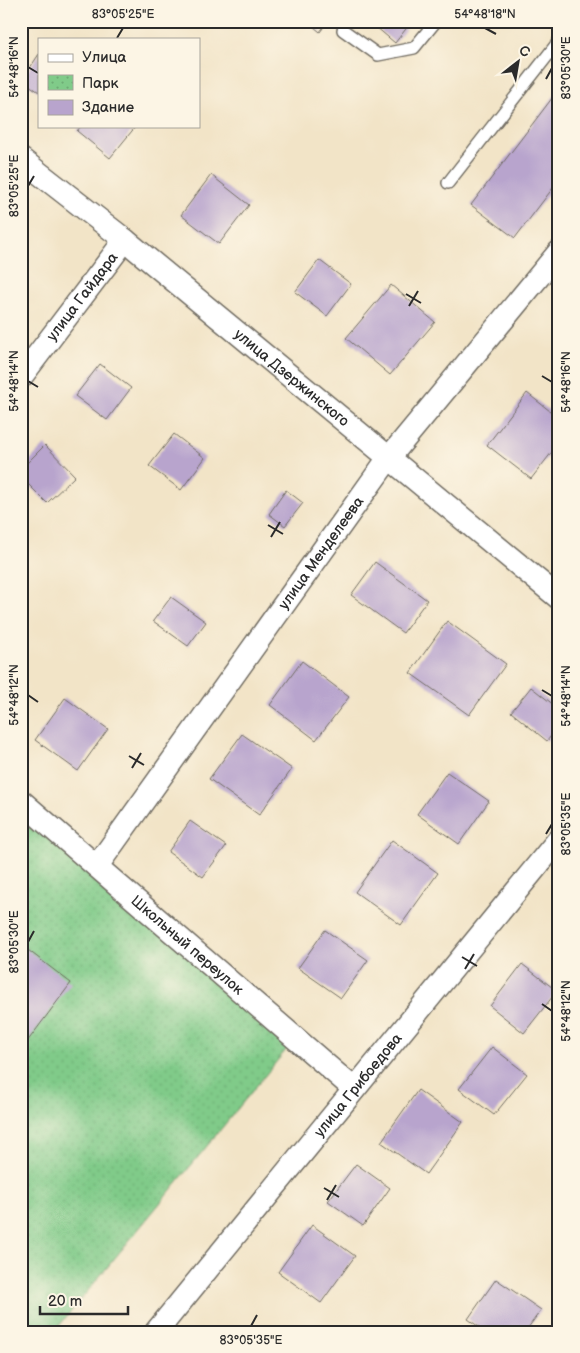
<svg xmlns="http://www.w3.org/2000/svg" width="580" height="1353" font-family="'Balsamiq Sans',sans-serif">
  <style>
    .park { fill: url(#park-dots); stroke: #567b5a }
    .building { fill: #b8a4cd }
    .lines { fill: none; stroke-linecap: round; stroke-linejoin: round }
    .service-casing { stroke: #716c62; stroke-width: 14 }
    .minor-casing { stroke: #716c62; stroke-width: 25 }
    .service { stroke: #fff; stroke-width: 11 }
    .minor { stroke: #fff; stroke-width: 22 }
    .ticks { fill: none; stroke: #2b2b2b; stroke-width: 2 }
    .labels { text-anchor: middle; stroke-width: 4; stroke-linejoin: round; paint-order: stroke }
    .street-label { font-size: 15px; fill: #2b2b2b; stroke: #fcf5e5 }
    .neatline { fill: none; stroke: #2b2b2b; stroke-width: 2 }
    .ticks-label { font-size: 12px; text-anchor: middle; fill: #2b2b2b }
  </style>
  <defs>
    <pattern id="park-dots" width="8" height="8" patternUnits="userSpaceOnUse" patternTransform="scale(1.25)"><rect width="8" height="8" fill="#80cb89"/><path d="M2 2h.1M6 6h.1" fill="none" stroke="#6fae76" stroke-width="1.8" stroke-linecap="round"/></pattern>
  </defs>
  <rect width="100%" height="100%" fill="#fcf5e5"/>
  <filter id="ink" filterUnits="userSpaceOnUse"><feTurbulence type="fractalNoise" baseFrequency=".02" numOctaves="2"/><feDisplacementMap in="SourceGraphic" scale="10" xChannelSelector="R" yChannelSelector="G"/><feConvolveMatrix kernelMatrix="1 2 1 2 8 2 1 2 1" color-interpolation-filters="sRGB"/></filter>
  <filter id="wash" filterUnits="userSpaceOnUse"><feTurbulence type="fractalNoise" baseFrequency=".0096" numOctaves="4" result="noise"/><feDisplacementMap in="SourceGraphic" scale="20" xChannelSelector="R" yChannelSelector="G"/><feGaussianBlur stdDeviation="1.12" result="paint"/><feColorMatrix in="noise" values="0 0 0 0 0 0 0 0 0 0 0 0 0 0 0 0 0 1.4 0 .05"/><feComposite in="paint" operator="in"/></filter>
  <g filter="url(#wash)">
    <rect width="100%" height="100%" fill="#f2e4c7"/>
    <path class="park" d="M 21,812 L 291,1044 L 54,1332 L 21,1332 Z"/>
    <g id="blocks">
      <path class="building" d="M 307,21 L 328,21 L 320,32 Z
        M 369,21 L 412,21 L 395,43 Z
        M 39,54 L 39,92 L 22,80 Z
        M 559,89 L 559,180 L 515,238 L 471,205 Z
        M 81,126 L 136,126 L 110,158 L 77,131 Z
        M 211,175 L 249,205 L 219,244 L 181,215 Z
        M 319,260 L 351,284 L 327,316 L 295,292 Z
        M 391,285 L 435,322 L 390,375 L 346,338 Z
        M 100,364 L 131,388 L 107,420 L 75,396 Z
        M 527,393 L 559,418 L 559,443 L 531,479 L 487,445 Z
        M 174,434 L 205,458 L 181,490 L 149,466 Z
        M 45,445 L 75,476 L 47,503 L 21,477 L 21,469 Z
        M 286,490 L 303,503 L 285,526 L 269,514 Z
        M 375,562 L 427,600 L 403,633 L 351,595 Z
        M 171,597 L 206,622 L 188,646 L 153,621 Z
        M 447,621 L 506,664 L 469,715 L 410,673 Z
        M 302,661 L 349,697 L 316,740 L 270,705 Z
        M 531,687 L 559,709 L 559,726 L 547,741 L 511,712 Z
        M 65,698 L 108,729 L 78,771 L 35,740 Z
        M 242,734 L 292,769 L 259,815 L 209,779 Z
        M 447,772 L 489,801 L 459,844 L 417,814 Z
        M 190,821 L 226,846 L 203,877 L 168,852 Z
        M 392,840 L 438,873 L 401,925 L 355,892 Z
        M 325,930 L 368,960 L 341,998 L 298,968 Z
        M 24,947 L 71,983 L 21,1050 L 21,951 Z
        M 522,964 L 557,991 L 524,1033 L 490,1006 Z
        M 492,1047 L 527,1074 L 494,1115 L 459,1089 Z
        M 418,1090 L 463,1122 L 426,1174 L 381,1142 Z
        M 356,1164 L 390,1188 L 363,1226 L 328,1201 Z
        M 312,1225 L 355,1256 L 321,1303 L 278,1272 Z
        M 496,1279 L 541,1310 L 525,1332 L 486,1332 L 468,1319 Z"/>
    </g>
  </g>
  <g filter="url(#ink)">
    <use href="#blocks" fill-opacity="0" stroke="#716c62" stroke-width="1"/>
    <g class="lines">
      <defs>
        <path id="service" d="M 343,30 L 378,55 L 414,48 L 436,21
          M 448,183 L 559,41"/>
        <g id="minor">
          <path id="s1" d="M 21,159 L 125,240 L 559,598"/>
          <path id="s2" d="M 21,377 L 125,240"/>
          <path id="s3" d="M 21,801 L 354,1089"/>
          <path id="s4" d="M 97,866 L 388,459 L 559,252"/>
          <path id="s5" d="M 156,1332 L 559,839"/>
        </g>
      </defs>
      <use href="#service" class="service-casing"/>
      <use href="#minor" class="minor-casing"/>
      <use href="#service" class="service"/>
      <use href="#minor" class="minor"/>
    </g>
  </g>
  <path class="ticks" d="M 485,28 L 496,34M 117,38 L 123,28M 28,67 L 38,73M 546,79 L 552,68M 28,186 L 34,176M 406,294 L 421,303M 409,306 L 418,291M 542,376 L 552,382M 28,381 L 38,387M 268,525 L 283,534M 271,537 L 280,522M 542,690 L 552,696M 28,695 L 38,702M 129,756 L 144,765M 132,768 L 141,753M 546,834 L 552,824M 28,942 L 34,931M 462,957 L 477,966M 465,969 L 474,954M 542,1004 L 552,1011M 324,1188 L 339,1197M 327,1200 L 336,1185M 251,1326 L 257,1315"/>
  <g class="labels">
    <g class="street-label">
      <text dy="5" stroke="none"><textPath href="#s2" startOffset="101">улица Гайдара</textPath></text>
      <text dy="5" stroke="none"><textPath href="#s1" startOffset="348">улица Дзержинского</textPath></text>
      <text dy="5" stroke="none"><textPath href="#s4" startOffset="385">улица Менделеева</textPath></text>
      <text dy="5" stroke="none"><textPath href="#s3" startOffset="220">Школьный переулок</textPath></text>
      <text dy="5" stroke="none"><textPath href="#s5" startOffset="319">улица Грибоедова</textPath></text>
    </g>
  </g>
  <rect width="580" height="1353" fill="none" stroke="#fcf5e5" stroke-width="55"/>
  <rect x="38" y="38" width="162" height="90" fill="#fcf5e5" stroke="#a8a49b"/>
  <rect x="48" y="54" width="25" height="8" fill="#ffffff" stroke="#a8a49b"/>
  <text x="82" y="62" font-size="15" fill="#2b2b2b">Улица</text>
  <rect x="48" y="75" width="25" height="15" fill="url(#park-dots)" stroke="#a8a49b"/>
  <text x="82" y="88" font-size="15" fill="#2b2b2b">Парк</text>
  <rect x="48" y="100" width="25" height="15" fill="#b8a4cd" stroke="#a8a49b"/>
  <text x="82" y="112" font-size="15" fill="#2b2b2b">Здание</text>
  <g transform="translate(518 62) rotate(31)" stroke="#fcf5e5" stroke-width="4" paint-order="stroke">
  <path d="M0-4L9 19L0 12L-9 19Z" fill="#2b2b2b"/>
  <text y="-8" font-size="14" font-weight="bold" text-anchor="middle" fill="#2b2b2b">С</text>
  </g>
  <path d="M40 1306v8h88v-8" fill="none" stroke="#2b2b2b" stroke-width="2.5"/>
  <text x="48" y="1306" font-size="15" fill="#2b2b2b" stroke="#fcf5e5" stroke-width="4" paint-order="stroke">20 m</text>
  <rect x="28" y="28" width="524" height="1298" class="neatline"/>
  <g class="ticks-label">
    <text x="123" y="18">83°05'25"E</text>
    <text x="485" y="18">54°48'18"N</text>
    <text transform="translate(14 67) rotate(-90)" y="4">54°48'16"N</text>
    <text transform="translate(566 68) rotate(-90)" y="4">83°05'30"E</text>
    <text transform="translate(14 186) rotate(-90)" y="4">83°05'25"E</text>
    <text transform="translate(14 381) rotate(-90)" y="4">54°48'14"N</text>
    <text transform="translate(566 382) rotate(-90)" y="4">54°48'16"N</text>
    <text transform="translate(14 695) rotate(-90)" y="4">54°48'12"N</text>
    <text transform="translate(566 696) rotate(-90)" y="4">54°48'14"N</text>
    <text transform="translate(566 824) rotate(-90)" y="4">83°05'35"E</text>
    <text transform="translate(14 942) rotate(-90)" y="4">83°05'30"E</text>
    <text transform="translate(566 1011) rotate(-90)" y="4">54°48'12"N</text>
    <text x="251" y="1344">83°05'35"E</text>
  </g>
</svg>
